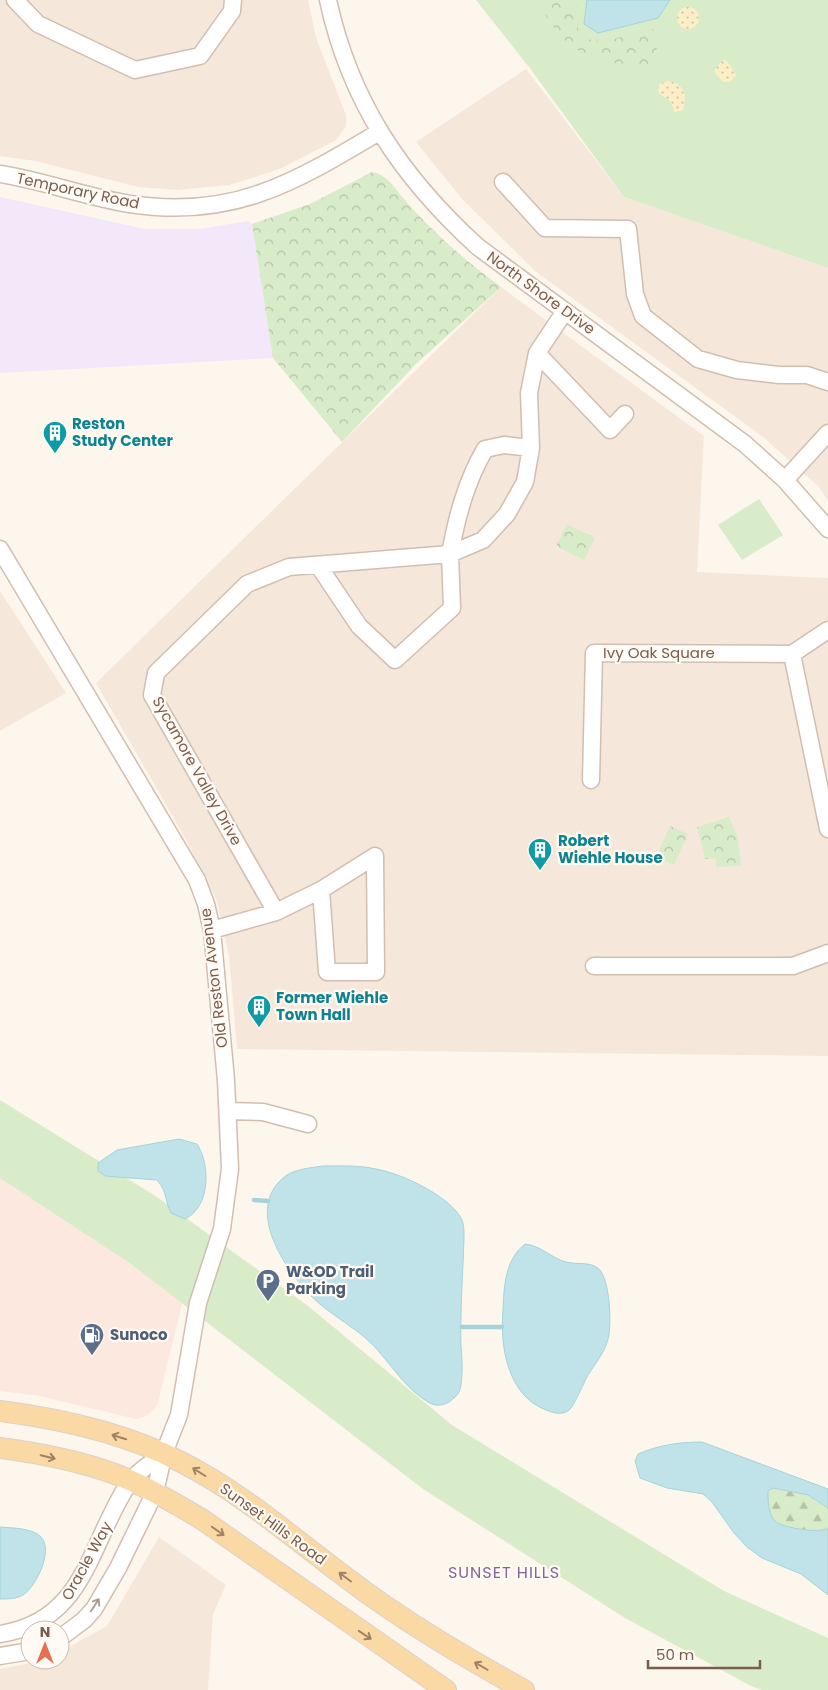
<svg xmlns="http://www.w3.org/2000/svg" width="828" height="1690" font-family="Poppins,sans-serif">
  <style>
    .residential { fill: #f5e8da }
    .commercial { fill: #fde8e0 }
    .education { fill: #f3e8fa }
    .green { fill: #d8ecc9 }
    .forest { fill: url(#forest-firs) }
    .sand { fill: url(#sand-dots) }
    .park { fill: url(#park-crowns) }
    .water { fill: #bfe3e8; stroke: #a5d3da }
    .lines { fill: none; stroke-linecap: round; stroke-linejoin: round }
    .stream { stroke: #a5d3da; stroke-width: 4.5 }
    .minor-casing { stroke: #d1beb0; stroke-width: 19 }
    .major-casing { stroke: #dad1cd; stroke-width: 22 }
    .minor { stroke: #fff; stroke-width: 16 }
    .major { stroke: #fbd9a5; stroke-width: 20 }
    .oneway { stroke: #a18267 }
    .oneway2 { stroke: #af9d94 }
    .labels { text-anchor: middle; stroke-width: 4.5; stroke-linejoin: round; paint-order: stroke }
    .street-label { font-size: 15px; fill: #7a5c4d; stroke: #fffaf3 }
    .culture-label { font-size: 15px; font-weight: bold; fill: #0d838f; stroke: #fffaf3; text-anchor: start }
    .service-label { font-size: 15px; font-weight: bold; fill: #4e5e75; stroke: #fffaf3; text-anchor: start }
    .neighbourhood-label { font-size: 16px; letter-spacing: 1px; fill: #846695; stroke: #fffaf3 }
  </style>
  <defs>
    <pattern id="forest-firs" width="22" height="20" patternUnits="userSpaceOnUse" patternTransform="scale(1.25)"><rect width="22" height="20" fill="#d8ecc9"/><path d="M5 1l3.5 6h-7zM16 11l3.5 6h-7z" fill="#b4c2a5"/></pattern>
    <pattern id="sand-dots" width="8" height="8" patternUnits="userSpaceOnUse" patternTransform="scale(1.25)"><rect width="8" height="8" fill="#fcefc7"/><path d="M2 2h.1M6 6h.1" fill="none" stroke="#d1c5a4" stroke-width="1.8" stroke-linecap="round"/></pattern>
    <pattern id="park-crowns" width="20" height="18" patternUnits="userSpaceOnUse" patternTransform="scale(1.25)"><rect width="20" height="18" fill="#d8ecc9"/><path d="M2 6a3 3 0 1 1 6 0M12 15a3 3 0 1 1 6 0" fill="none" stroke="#b4c2a5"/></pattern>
  </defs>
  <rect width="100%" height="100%" fill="#fdf6ec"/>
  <path class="residential" d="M 0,0 L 308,0 L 316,38 L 346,115 L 346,126 L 336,140 L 282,168 L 230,185 L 177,190 L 138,187 L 35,161 L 0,156 Z
    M 526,69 L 624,197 L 828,268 L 828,501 L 819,487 L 763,437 L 535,271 L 462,199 L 416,142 Z
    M 501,287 L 704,436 L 697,572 L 828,578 L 828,1056 L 237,1049 L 229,956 L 217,901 L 184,836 L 96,683 Z
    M 0,591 L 66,693 L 0,731 Z
    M 159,1537 L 226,1585 L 213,1614 L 208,1690 L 0,1690 L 0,1669 L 46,1660 L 60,1660 L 60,1652 L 107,1626 Z"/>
  <path class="commercial" d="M 0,1172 L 184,1296 L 157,1406 L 147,1416 L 136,1419 L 40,1396 L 0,1391 Z"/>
  <path class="education" d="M 0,197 L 145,229 L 200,229 L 248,221 L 252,224 L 273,358 L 0,373 Z"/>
  <path class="green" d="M 476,0 L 828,0 L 828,268 L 624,197 L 529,67 Z
    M 759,499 L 783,535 L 742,560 L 718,525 Z
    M 0,1100 L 157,1197 L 308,1306 L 452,1425 L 724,1591 L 828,1638 L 828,1690 L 762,1690 L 751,1686 L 625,1618 L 423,1489 L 131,1264 L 0,1178 Z"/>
  <path class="forest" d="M 773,1488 L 808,1495 L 828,1508 L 828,1528 C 821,1534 782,1528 775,1521 C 768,1513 768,1501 768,1491 Z"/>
  <path class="sand" d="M677 18a11 11 0 1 1 22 0a11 11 0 1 1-22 0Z
    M 723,60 L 727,61 L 736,75 L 730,82 L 723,82 L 715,73 L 715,69 Z
    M 671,81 C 686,88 687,94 683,110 L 675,112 L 669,100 L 659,93 L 658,88 L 660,83 Z"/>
  <path class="park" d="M 537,0 L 577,0 C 578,10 575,22 579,31 C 592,54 637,29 653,29 L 658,32 C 660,42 655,58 649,67 C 639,68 631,65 622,64 C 575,57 559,41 537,0 Z
    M 372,172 C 387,174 395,189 404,199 C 433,233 466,261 501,287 L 416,364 L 342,442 L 273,358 L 252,224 L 310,204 Z
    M 567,524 L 595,538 L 584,560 L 556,546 Z
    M 729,817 L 738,838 L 741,866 L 716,867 L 716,858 L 705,859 L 697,827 Z
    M 670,826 L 688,834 L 674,865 L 656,857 Z"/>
  <path class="water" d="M 587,0 L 670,0 L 658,18 L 598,33 L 584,24 Z
    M 179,1139 L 197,1144 C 211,1166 210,1207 185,1219 L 171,1213 C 164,1199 168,1193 157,1180 L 105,1176 L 98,1171 L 98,1163 L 117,1150 Z
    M 323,1166 C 340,1166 359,1165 376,1169 C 400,1173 445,1194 459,1215 C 464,1221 464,1229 464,1237 C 463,1273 460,1310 461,1346 C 462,1359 463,1371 461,1384 C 461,1388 459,1394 455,1397 C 448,1405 437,1408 428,1402 C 404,1388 390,1362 371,1343 C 352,1325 329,1314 311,1296 C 285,1269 245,1211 283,1178 C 293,1169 310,1168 323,1166 Z
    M 525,1244 C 542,1246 551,1258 566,1262 C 577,1265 590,1261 599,1269 C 610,1280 612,1325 608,1339 C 605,1352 595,1364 588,1375 C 583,1384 574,1407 568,1411 C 561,1415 553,1413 546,1410 C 507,1395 500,1346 503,1310 C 504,1286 505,1260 525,1244 Z
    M 702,1442 L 828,1489 L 828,1508 L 808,1495 L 773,1488 L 768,1491 C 768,1501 768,1513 775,1521 C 782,1528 821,1534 828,1528 L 828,1595 L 801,1574 L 762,1558 L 747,1547 L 734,1533 L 712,1502 L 703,1494 L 667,1488 L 640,1478 L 635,1461 L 638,1454 C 659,1445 679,1442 702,1442 Z
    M 0,1527 C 12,1528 33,1528 41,1537 C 54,1550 36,1587 23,1595 C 17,1599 7,1599 0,1599 Z"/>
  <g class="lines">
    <path class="stream" d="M 254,1200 L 268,1201
      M 462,1327 L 502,1327"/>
    <defs>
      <path id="minor" d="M 15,0 L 38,24 L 135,70 L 200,56 L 232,11 L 233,0
        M 328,0 C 350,102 402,178 478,247 L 745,444 L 785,480 L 828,529
        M 0,174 C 44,181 86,197 130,204 C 233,220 295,182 379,132
        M 503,182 L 545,228 L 628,229 L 635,294 L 643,316 L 698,359 L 737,370 L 779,375 L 807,375 L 828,382
        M 537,353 L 610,430 L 625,414
        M 785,480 L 828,433
        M 0,549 L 197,880 L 206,904 L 212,930 L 226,1080 L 230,1169 L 222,1229 L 198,1303 L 179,1415 L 164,1453 L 155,1492 L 118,1568 L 94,1609 L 84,1620 L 60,1638
        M 318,565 L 359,626 L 395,660 L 452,608 L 450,554 L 483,540 L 507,514 L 525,482 L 531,448
        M 792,654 L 828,829
        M 591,780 L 594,653 L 792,654 L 828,630
        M 375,856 L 376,972 L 327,972 L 321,890 Z
        M 321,890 L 276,912 L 152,695 L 156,673 L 247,584 L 289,567 L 450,554 C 457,516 466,482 485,449 L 504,445 L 531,448 L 529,393 L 537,353 L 565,311
        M 212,930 L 276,912
        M 594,966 L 793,966 L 828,953
        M 228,1111 L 263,1112 L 308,1124
        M 0,1634 C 86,1621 89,1543 129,1483 C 137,1471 154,1462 164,1453
        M 0,1656 L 30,1651"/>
      <path id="major" d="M 0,1411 C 61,1419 126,1433 181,1462 C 241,1492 294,1539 348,1579 C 403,1621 463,1656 524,1690
        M 0,1448 C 38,1453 79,1461 115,1474 C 146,1486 175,1503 203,1520 L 446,1690"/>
    </defs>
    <use href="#minor" class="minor-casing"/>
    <use href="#major" class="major-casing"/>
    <use href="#minor" class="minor"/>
    <use href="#major" class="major"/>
  </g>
  <defs><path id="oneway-shaft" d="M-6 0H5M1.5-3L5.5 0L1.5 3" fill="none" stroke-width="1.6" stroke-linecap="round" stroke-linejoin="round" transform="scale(1.25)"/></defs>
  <g class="oneway">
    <use href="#oneway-shaft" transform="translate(119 1437) rotate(-163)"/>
    <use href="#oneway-shaft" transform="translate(48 1457) rotate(13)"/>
    <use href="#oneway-shaft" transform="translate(199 1472) rotate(-148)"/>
    <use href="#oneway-shaft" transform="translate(218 1531) rotate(35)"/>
    <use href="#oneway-shaft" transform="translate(345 1577) rotate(-143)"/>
    <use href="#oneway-shaft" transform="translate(365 1635) rotate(34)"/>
    <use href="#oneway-shaft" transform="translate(481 1666) rotate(-150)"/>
  </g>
  <use class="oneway2" href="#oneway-shaft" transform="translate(95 1605) rotate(-57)"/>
  <defs>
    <symbol id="building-pin" viewBox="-11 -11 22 30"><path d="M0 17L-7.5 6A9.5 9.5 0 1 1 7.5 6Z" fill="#0f9aa8" stroke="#fffaf3"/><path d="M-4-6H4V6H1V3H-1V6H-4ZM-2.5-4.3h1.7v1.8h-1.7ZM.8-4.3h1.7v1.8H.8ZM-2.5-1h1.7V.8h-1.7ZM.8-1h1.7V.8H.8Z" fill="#fff"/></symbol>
    <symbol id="parking-pin" viewBox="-11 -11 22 30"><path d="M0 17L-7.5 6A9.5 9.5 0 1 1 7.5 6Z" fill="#5c6f8a" stroke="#fffaf3"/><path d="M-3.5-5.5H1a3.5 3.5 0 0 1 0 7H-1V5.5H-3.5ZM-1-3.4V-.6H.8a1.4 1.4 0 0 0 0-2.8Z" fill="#fff"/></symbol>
    <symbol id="fuel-pin" viewBox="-11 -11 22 30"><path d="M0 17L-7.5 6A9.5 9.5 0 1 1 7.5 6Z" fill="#5c6f8a" stroke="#fffaf3"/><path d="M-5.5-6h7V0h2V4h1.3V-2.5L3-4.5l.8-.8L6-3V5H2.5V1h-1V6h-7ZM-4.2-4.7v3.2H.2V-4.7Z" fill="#fff"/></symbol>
  </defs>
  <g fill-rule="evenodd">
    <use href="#building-pin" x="41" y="419" width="28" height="38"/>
    <use href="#building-pin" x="526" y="836" width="28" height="38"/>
    <use href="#building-pin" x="245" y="993" width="28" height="38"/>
    <use href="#parking-pin" x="254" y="1267" width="28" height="38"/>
    <use href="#fuel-pin" x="78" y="1321" width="28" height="38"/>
  </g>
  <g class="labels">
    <g class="street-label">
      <text transform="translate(78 191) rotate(12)" y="5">Temporary Road</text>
      <text transform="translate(541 293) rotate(36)" y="5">North Shore Drive</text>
      <text x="659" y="658">Ivy Oak Square</text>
      <text transform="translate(197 771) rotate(61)" y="5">Sycamore Valley Drive</text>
      <text transform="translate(214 978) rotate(-97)" y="5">Old Reston Avenue</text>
      <text transform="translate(273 1524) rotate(36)" y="5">Sunset Hills Road</text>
      <text transform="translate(87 1561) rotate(-61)" y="5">Oracle Way</text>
    </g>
    <g class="culture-label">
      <text x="72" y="429">Reston<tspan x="72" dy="17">Study Center</tspan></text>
      <text x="558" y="846">Robert<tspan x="558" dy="17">Wiehle House</tspan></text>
      <text x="276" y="1003">Former Wiehle<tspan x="276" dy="17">Town Hall</tspan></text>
    </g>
    <g class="service-label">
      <text x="286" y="1277">W&amp;OD Trail<tspan x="286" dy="17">Parking</tspan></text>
      <text x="110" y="1340">Sunoco</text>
    </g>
    <g class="neighbourhood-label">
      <text x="504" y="1578">SUNSET HILLS</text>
    </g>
  </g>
  <g transform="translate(45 1645)"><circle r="24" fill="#fffaf3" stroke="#cabbb1"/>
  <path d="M0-4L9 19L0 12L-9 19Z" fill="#e76f51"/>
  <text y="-8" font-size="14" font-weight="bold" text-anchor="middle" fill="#7a5c4d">N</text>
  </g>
  <path d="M648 1660v8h112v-8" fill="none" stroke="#7a5c4d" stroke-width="2.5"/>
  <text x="656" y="1660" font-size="15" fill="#7a5c4d" stroke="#fffaf3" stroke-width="4" paint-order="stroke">50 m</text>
</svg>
